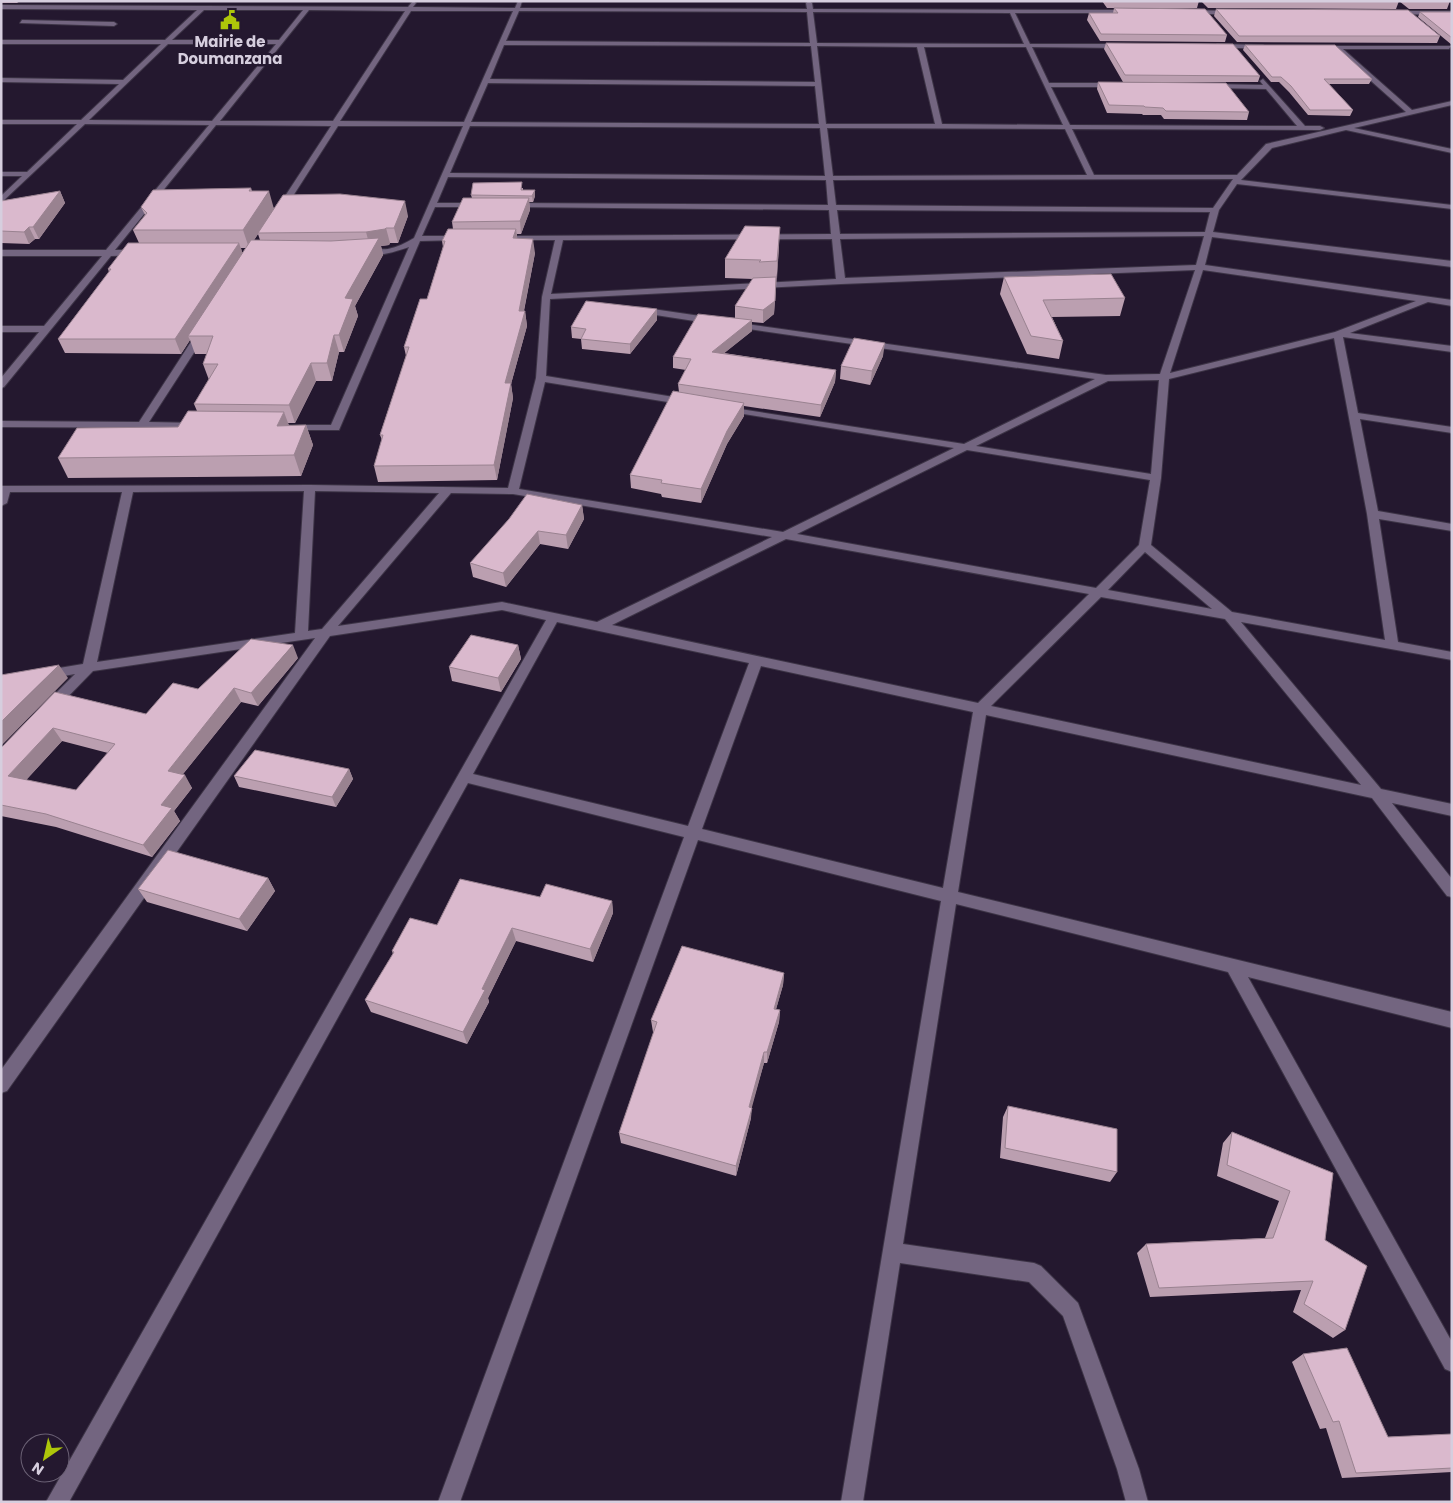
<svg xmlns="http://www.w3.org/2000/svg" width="1453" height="1503" font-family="Poppins,sans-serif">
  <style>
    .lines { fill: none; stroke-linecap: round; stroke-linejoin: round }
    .minor-casing { stroke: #3d3446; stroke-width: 2 }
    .minor { fill: #736580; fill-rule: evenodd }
    .wall { fill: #bb9fb0; fill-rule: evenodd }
    .shaded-wall { fill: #998290 }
    .building { fill: #dab9cd; stroke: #998290; fill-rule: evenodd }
    .labels { text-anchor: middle; stroke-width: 5; stroke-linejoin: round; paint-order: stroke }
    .far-poi-label { font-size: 15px; font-weight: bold; fill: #d6cede; stroke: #24182f }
  </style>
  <rect width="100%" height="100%" fill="#24182f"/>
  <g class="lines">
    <defs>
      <path id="minor" d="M 413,1 L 416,3 L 413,7 L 515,8 L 518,1 L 522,1 L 520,8 L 807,9 L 806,3 L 809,1 L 812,3 L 813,9 L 1130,10 L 1132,13 L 1015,13 L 1030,44 L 1123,44 L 1126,46 L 1123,48 L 1032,47 L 1049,83 L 1115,83 L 1118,85 L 1115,87 L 1051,87 L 1070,125 L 1297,126 L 1266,89 L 1212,88 L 1209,86 L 1212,84 L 1263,85 L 1260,81 L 1263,79 L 1305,126 L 1320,126 L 1324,128 L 1320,130 L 1072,129 L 1094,175 L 1237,175 L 1266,144 L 1406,112 L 1335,49 L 1319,49 L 1317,46 L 1451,46 L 1449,49 L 1343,49 L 1412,110 L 1452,101 L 1452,105 L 1354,128 L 1452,149 L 1452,153 L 1346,130 L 1272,148 L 1241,180 L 1452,205 L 1452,209 L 1237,184 L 1219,210 L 1213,232 L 1452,261 L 1452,267 L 1212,237 L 1205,265 L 1452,300 L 1452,306 L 1428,302 L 1350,333 L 1452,346 L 1452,352 L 1343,337 L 1358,413 L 1452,427 L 1452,433 L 1360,419 L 1378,511 L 1452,524 L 1452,531 L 1379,519 L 1398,642 L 1452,652 L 1452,660 L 1241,622 L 1381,789 L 1452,804 L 1452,816 L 1392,803 L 1452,879 L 1452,897 L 1447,896 L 1372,798 L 986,715 L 958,892 L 1452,1012 L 1452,1028 L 1248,977 L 1452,1342 L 1452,1372 L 1445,1369 L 1228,972 L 956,904 L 903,1244 L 1034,1263 L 1041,1266 L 1078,1303 L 1139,1469 L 1148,1502 L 1126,1502 L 1117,1469 L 1063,1316 L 1029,1282 L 900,1263 L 863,1502 L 841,1502 L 941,901 L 698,840 L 460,1502 L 438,1502 L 684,837 L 468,783 L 69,1502 L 46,1502 L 546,620 L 502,610 L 330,636 L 7,1091 L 1,1093 L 1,1070 L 315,638 L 93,671 L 55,710 L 45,710 L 43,707 L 45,704 L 75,674 L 46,679 L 41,677 L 40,674 L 41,671 L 83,664 L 122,492 L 10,492 L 7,503 L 1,506 L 1,486 L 310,485 L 508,488 L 536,378 L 542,297 L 555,240 L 499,240 L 495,238 L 496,236 L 831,234 L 829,210 L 513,207 L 509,205 L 513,203 L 828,205 L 826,180 L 448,177 L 437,203 L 479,203 L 483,205 L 479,207 L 435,207 L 422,236 L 460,236 L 464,238 L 460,240 L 420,241 L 339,430 L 289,430 L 284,427 L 285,425 L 331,425 L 409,247 C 397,251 372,260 361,252 C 368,247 379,250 388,249 C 397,247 406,243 414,238 L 463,126 L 338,126 L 284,210 L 280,212 L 276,210 L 331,126 L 216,125 L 115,250 L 138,250 L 142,253 L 141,255 L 111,256 L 4,387 L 1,388 L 1,378 L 39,332 L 1,332 L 1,326 L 44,326 L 102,256 L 1,256 L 1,250 L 106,250 L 209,125 L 85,124 L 1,203 L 1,196 L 22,176 L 1,176 L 1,172 L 27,172 L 77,124 L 1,124 L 1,120 L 81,120 L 119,84 L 1,82 L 1,78 L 123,80 L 161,44 L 1,44 L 1,40 L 165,40 L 197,10 L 1,9 L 1,5 L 408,7 ZM 204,10 L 303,10 L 279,40 L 172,40 ZM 309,10 L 405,11 L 333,121 L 220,121 ZM 411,11 L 513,11 L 464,122 L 340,121 ZM 519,11 L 807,12 L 810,43 L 506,41 ZM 813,12 L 1010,13 L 1024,44 L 817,43 ZM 168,44 L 276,44 L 212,121 L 89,120 ZM 504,45 L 811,46 L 815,82 L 490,79 ZM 817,46 L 917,47 L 935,124 L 826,124 ZM 924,47 L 1026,47 L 1063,125 L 942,124 ZM 488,83 L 815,86 L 819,124 L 471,122 ZM 470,126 L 820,128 L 825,176 L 450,173 ZM 827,128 L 1065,129 L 1087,175 L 833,176 ZM 1233,179 L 1213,208 L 836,205 L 833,180 ZM 837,210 L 1210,212 L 1205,232 L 840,234 ZM 1204,236 L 1196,265 L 845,278 L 840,239 ZM 832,239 L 836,279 L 551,294 L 563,240 ZM 1195,270 L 1160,374 L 1106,375 L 732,322 L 732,326 L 735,327 L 1095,379 L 964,444 L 721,406 L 721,410 L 725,411 L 954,448 L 783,532 L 519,489 L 545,382 L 686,405 L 691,402 L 686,399 L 546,376 L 550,299 L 841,284 ZM 1203,270 L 1416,301 L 1335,332 L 1170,373 ZM 1334,338 L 1367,514 L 1385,640 L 1232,612 L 1151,545 L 1161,478 L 1169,379 ZM 1159,380 L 1151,474 L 976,446 L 1108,381 ZM 967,450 L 1150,480 L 1139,545 L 1096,588 L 797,534 ZM 304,491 L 295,633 L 97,662 L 133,492 ZM 315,491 L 439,493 L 322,629 L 308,631 ZM 451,493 L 513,494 L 772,537 L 597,622 L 502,602 L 338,626 ZM 786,539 L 1089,594 L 978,703 L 612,625 ZM 1145,552 L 1212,609 L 1108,590 ZM 1101,597 L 1225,619 L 1361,785 L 991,706 ZM 557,622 L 749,663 L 688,826 L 473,774 ZM 761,666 L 973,712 L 943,888 L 702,829 Z
        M 1189,10 L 1233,11 L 1236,13 L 1233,15 L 1187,13 Z
        M 1394,11 L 1452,11 L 1452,15 L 1392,14 Z
        M 22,20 L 114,22 L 117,24 L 114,26 L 20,23 Z
        M 1217,44 L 1263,45 L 1266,47 L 1263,49 L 1215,47 Z
        M 639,307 L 714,318 L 719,321 L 714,324 L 636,312 L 634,310 Z
        M 203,328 L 208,331 L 149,422 L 197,423 L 201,424 L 202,426 L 201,428 L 1,427 L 1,421 L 139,422 L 198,331 Z"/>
    </defs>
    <use href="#minor" class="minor-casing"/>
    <use href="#minor" class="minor"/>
  </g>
  <path class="wall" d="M 1,1 L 20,1 L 17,3 L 1,3 Z
    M 1102,1 L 1199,1 L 1197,8 L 1107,8 Z
    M 1201,1 L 1399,1 L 1396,9 L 1208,8 Z
    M 1399,1 L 1450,1 L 1447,9 L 1409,9 Z
    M 1114,8 L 1227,35 L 1225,42 L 1100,41 L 1087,20 L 1089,13 L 1113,13 Z
    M 1216,9 L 1440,36 L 1437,43 L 1237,42 L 1214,16 Z
    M 1420,12 L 1452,12 L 1452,45 L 1418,17 Z
    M 1106,43 L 1260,76 L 1258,82 L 1123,82 L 1104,49 Z
    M 1245,45 L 1372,79 L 1369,84 L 1329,84 L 1353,110 L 1350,116 L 1308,115 L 1289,92 L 1279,82 L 1271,82 L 1243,50 Z
    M 1098,82 L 1249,112 L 1247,120 L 1164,119 L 1161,115 L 1143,115 L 1142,114 L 1107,113 L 1097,89 Z
    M 251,188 L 252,191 L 274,208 L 408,216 L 398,243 L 390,243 L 389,245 L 381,246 L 383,255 L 355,306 L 358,316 L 344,352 L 339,352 L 332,381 L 316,381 L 295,423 L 288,423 L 289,426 L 306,425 L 313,445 L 301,476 L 68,478 L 58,458 L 178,427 L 197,411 L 194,404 L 209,380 L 203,364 L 207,354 L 195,354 L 190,340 L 181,354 L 65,353 L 58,339 L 109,272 L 108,269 L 139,243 L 133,230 L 145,215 L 141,207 ZM 258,234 L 260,240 L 254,240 ZM 241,248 L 246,248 L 242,253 Z
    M 523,188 L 523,190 L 535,196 L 533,202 L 529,202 L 530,210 L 521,234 L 517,234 L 517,238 L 535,253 L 524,311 L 525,311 L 527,326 L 511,384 L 513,398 L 497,480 L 378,482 L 374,466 L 382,440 L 380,435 L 406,356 L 404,347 L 427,299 L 443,247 L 442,241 L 453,229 L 452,222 L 472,198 L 471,195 Z
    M 60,191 L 65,203 L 39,239 L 35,239 L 29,244 L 1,243 L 1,201 Z
    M 779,246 L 774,314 L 763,323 L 752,322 L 752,331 L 724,353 L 836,370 L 835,382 L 820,417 L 744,406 L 744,416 L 727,444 L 701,503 L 662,497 L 661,494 L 631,488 L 630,475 L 679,392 L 678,384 L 686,370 L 673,368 L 673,357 L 735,318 L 735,306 L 753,279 L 725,278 L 725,259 Z
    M 1004,277 L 1125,298 L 1120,316 L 1052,317 L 1063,341 L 1059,359 L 1027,354 L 1000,294 Z
    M 657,309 L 657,320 L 630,354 L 582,349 L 581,339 L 572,338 L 571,327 Z
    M 883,356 L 870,385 L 840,379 L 841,366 Z
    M 582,505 L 584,519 L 568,549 L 540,544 L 506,587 L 473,577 L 470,563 Z
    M 518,645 L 521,659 L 501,692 L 452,681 L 449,667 Z
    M 298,658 L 258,706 L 241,702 L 183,774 L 192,788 L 174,811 L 180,821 L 152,857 L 56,827 L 1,816 L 1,748 L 55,692 L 146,714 L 198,689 ZM 62,741 L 108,753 L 76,790 L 26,780 Z
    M 349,769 L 353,779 L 336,807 L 239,787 L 234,776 Z
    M 268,878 L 275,891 L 247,931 L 147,902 L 138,889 Z
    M 540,897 L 612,901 L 613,913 L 593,962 L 516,941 L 488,998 L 489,1002 L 467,1044 L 371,1012 L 365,1000 L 393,954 L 392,951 L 437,925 Z
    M 784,973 L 783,985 L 776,1009 L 780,1010 L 779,1022 L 767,1063 L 764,1063 L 751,1108 L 751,1118 L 736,1176 L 621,1143 L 619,1133 L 654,1032 L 653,1032 L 651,1020 Z
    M 1008,1106 L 1117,1172 L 1110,1182 L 1000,1158 L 1003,1117 Z
    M 1232,1132 L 1333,1173 L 1325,1240 L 1345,1330 L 1333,1338 L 1293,1312 L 1301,1290 L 1150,1297 L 1137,1253 L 1146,1244 L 1265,1238 L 1279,1201 L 1217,1176 L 1223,1143 Z
    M 1303,1354 L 1388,1437 L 1452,1434 L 1452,1472 L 1342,1478 L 1326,1428 L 1320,1429 L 1292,1362 Z"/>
  <path class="shaded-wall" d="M 535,190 L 535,196 L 533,202 L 532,196 Z
    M 60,191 L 65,203 L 39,239 L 33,227 Z
    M 269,191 L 274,209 L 258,233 L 258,234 L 249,248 L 243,230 Z
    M 529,198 L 530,210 L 521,234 L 520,221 Z
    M 405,201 L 408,216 L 398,243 L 394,228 Z
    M 29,227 L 35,239 L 29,244 L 24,232 Z
    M 780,227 L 779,246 L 777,279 L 777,261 Z
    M 386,228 L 390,243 L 389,245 L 381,246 L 383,255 L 355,306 L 358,316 L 344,352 L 339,335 L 345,298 L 370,247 L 366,232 Z
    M 516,229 L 518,243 L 513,238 Z
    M 533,239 L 535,253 L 522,320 L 525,311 L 527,326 L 511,384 L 513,398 L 497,480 L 494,465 L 505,383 Z
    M 239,243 L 244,257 L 188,336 L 190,340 L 181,354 L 175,339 Z
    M 776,277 L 774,314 L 763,323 L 763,310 Z
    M 657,309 L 657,320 L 630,354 L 630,344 Z
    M 752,320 L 752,331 L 712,363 L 712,352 Z
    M 334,335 L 339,352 L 332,381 L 327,363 Z
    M 885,343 L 883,356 L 870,385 L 872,371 Z
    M 311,363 L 316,381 L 295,423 L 289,405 Z
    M 836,370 L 835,382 L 820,417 L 821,405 Z
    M 744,403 L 744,416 L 727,444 L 701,503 L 701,489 L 727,431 Z
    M 284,412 L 291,431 L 277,426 Z
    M 306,425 L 313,445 L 301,476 L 294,455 Z
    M 582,505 L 584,519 L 568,549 L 566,535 Z
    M 538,531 L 540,544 L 506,587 L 503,573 Z
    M 293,645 L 298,658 L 258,706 L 251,693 Z
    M 518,645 L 521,659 L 501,692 L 498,678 Z
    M 59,665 L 68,678 L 1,746 L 1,722 Z
    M 234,688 L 241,702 L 175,784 L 168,771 Z
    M 53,728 L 62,741 L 18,789 L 8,776 Z
    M 349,769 L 353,779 L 336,807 L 332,797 Z
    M 185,775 L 192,788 L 174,811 L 180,821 L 152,857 L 143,845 L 161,805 Z
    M 268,878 L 275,891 L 247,931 L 239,919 Z
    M 612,901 L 613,913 L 593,962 L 590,949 Z
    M 512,928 L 516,941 L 488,998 L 489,1002 L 467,1044 L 463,1032 L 482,989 Z
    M 784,973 L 783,985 L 773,1020 L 774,1009 Z
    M 780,1010 L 779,1022 L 767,1063 L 767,1052 Z
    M 764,1052 L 764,1063 L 749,1118 L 749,1107 Z
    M 752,1108 L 751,1118 L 736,1176 L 736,1166 Z"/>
  <path class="building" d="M 1114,8 L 1205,9 L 1227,35 L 1101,34 L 1089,13 L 1118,13 Z
    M 1216,9 L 1408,10 L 1440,36 L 1239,36 Z
    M 1420,12 L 1452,12 L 1452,38 Z
    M 1106,43 L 1233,44 L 1260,76 L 1125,75 Z
    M 1245,45 L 1335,45 L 1372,79 L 1324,79 L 1353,110 L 1310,110 L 1291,86 L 1281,77 L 1272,77 Z
    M 1098,82 L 1226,83 L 1249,112 L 1166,111 L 1163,108 L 1145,107 L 1144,106 L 1109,105 Z
    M 522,182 L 521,190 L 535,190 L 532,196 L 471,195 L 473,183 Z
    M 251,188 L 249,191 L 269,191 L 243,230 L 133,230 L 147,213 L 141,207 L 153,190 Z
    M 60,191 L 33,227 L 29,227 L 24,232 L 1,231 L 1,201 Z
    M 340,194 L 405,201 L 394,228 L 386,228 L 385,229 L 366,232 L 258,233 L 283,195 Z
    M 463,198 L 529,198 L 520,221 L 452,222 Z
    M 745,226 L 780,227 L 777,261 L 759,262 L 761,260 L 725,259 Z
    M 448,229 L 516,229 L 513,238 L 533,239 L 519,311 L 525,311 L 505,383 L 511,383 L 494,465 L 374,466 L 383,435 L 380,435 L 409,347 L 404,347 L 420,299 L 427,299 L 445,241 L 442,241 Z
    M 379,238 L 345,298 L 353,299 L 339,335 L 334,335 L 327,363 L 311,363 L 289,405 L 194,404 L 218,364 L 203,364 L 213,336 L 188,336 L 251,240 L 331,241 Z
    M 128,243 L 239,243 L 175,339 L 58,339 L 111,269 L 108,269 Z
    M 1111,274 L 1125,298 L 1043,300 L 1063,341 L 1031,336 L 1004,277 Z
    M 776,277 L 775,301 L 763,310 L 735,306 L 753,278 Z
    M 586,301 L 657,309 L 630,344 L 581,339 L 586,329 L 571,327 Z
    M 698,314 L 752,320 L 712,352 L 836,370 L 821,405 L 678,384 L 691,359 L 673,357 Z
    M 854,338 L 885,343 L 872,371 L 841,366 Z
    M 673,391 L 744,403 L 727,431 L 701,489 L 661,483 L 662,480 L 630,475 Z
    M 188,411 L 284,412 L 277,426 L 306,425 L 294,455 L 58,458 L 77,428 L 178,427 Z
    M 527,494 L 582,505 L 566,535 L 538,531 L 503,573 L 470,563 L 509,519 Z
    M 471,635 L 518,645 L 498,678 L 449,667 Z
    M 251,639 L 293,645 L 251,693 L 234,688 L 168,771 L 185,775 L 161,805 L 172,808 L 143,845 L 46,814 L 1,805 L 1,748 L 55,692 L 146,714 L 173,683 L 198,689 ZM 53,728 L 115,744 L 76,790 L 8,776 Z
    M 59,665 L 1,722 L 1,675 Z
    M 255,750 L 349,769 L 332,797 L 234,776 Z
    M 168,850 L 268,878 L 239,919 L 138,889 Z
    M 460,879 L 540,897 L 546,884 L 612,901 L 590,949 L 512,928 L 482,989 L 485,990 L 463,1032 L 365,1000 L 394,952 L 392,951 L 410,918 L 437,925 Z
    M 682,946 L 784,973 L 774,1009 L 780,1010 L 767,1052 L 764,1052 L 749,1107 L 752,1108 L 736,1166 L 619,1133 L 657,1022 L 651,1020 Z
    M 1008,1106 L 1117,1129 L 1117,1172 L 1005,1148 Z
    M 1232,1132 L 1333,1173 L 1325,1240 L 1367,1266 L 1345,1330 L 1304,1304 L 1313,1281 L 1159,1288 L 1146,1244 L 1273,1238 L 1290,1191 L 1227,1165 Z
    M 1347,1348 L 1388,1437 L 1452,1434 L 1452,1468 L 1356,1473 L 1339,1421 L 1333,1422 L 1303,1354 Z"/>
  <defs>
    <symbol id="civic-bare" viewBox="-9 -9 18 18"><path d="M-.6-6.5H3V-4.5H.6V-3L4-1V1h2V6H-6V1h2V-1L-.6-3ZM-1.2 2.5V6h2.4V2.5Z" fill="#aec60a" stroke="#24182f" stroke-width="2.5" paint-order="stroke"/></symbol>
  </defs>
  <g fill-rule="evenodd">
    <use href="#civic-bare" x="216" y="6" width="28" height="28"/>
  </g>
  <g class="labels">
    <g class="far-poi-label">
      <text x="230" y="47">Mairie de<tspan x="230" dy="17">Doumanzana</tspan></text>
    </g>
  </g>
  <rect width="1453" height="1503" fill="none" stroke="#d6cede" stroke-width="5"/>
  <g transform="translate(45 1458) rotate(214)"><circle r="24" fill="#24182f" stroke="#6b6175"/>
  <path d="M0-4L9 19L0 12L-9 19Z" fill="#aec60a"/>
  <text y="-8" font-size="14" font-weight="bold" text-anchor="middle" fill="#d6cede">N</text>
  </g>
</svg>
